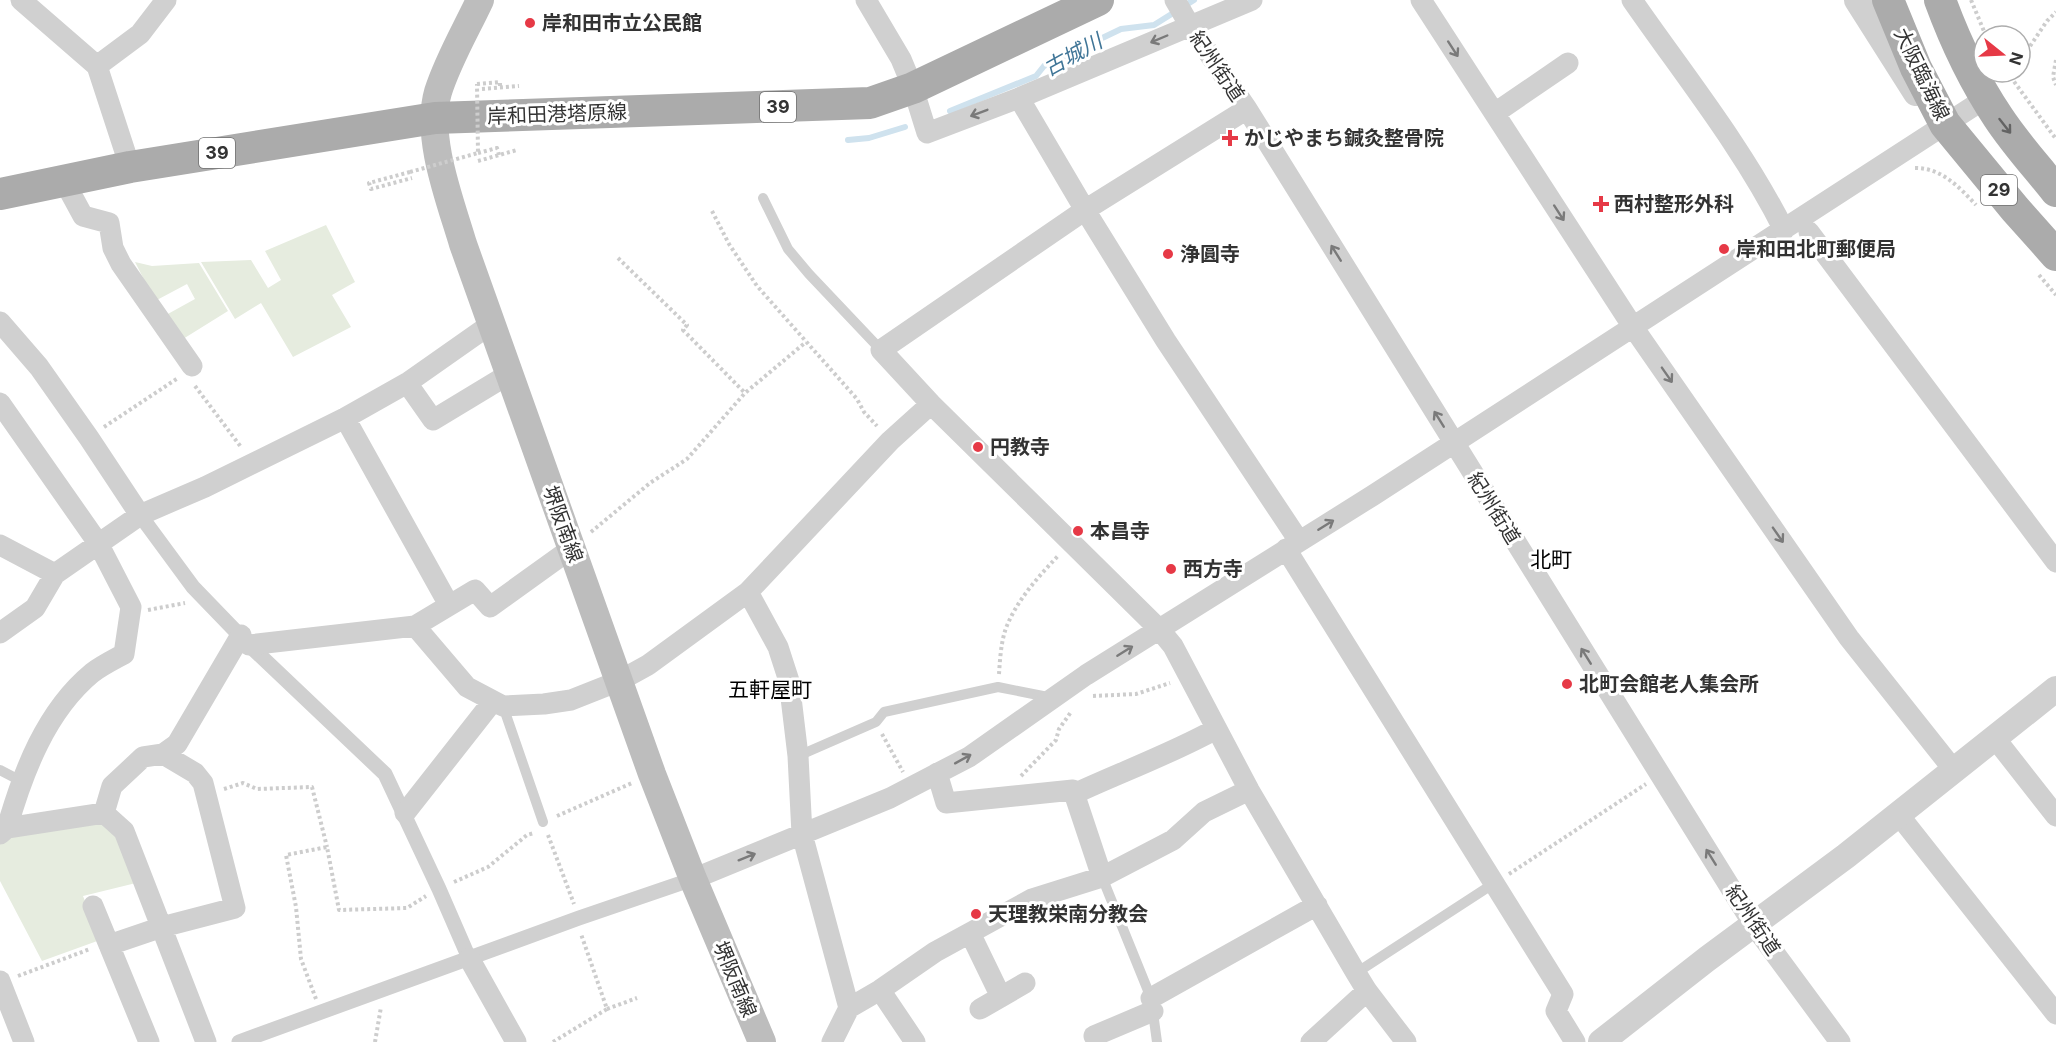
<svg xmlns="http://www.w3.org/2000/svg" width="2056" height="1042" font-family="Inter,'Noto Sans JP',sans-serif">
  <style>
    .green { fill: #e6ecdf }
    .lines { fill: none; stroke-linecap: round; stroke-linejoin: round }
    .stream { stroke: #cfe2ee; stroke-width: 6 }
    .path { stroke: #cdcdcd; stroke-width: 4; stroke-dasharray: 3 3; stroke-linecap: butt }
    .service { stroke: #d0d0d0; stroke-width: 10 }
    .pedestrian { stroke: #d0d0d0; stroke-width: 15 }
    .minor { stroke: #d0d0d0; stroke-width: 21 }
    .tertiary { stroke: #d0d0d0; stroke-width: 26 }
    .secondary { stroke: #bdbdbd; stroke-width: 28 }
    .primary { stroke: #ababab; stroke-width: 32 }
    .path-bridge { stroke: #cdcdcd; stroke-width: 4; stroke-dasharray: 3 3; stroke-linecap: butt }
    .oneway { stroke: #7a7a7a }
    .oneway2 { stroke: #636363 }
    .poi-dot { fill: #e63946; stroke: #fff; stroke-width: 2 }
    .labels { text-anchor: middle; stroke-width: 6; stroke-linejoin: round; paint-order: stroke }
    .shield { fill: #fff; stroke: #707070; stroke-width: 1.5 }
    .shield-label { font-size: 18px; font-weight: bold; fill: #333 }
    .poi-label { font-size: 20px; font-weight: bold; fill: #333; stroke: #fff; text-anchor: start }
    .street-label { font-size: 20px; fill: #333; stroke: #fff }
    .water-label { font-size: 21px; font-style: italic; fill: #3f7597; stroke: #fff }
    .neighbourhood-label { font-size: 21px; fill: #000; stroke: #fff }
  </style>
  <rect width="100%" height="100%" fill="#fff"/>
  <path class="green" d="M 326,225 L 355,282 L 332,295 L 351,327 L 293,357 L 261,303 L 235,319 L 201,262 L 251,260 L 268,288 L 281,280 L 265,251 Z
    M 135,262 L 152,266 L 199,263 L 228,311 L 183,339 L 166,315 L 195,299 L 187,284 L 155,301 Z
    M 104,820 L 117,831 L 136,883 L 83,896 L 100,940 L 42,961 L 0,881 L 0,841 L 11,832 Z"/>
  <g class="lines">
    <path class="stream" d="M 950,111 L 1036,76 L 1044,66 L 1121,29 L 1154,25 L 1194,0
      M 848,140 L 869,138 L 905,127"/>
    <path class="path" d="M 1971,0 L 1986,36
      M 2056,60 L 2053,77 L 2056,85
      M 2020,61 L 2047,21 L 2056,12
      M 2007,72 L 2056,139
      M 477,84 L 500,82 L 500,88
      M 482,89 L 519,86
      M 478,153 L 497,148 L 499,155
      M 478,161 L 517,150
      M 1915,168 C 1942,168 1959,187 1976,205
      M 410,172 L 369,183 L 371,189 L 412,178
      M 712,211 L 729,244 L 757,286 L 857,399 L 864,412 L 877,426
      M 618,258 L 687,325 L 683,330 L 745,393
      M 2039,275 L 2056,295
      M 195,386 L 241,447
      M 104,427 L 178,378
      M 591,532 L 650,483 L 687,459 L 745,393 L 806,342
      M 148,610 L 185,603
      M 999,674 C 1000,659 1001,642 1006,628 C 1017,600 1038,577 1058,556
      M 1093,696 L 1136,694 L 1170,683
      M 882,734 L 903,772
      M 1021,776 L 1056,740 L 1059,729 L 1071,712
      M 224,789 L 243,783 L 257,789 L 312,787 L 327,847
      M 557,816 L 632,783
      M 548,835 L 574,904
      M 1509,874 L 1646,784
      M 454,882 L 488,867 L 527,835 L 534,833
      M 18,976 L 90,949
      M 316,999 L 301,959 L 296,907 L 286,855 L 327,847 L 339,910 L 407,908 L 426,896
      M 607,1009 L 637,998
      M 375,1042 L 381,1007
      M 553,1042 L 607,1009 L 581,934"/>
    <path class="service" d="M 763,198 L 788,249 L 809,274 L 881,350
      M 503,706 L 543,822
      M 798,756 L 876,722 L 884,712 L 998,687 L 1053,698
      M 0,770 L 21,781
      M 1102,877 L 1151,998 L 1157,1042
      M 1356,973 L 1493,884"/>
    <path class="pedestrian" d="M 140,515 L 193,587 L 249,645 L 385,774 L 439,889 L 469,958
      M 239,1042 L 579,918 L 693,879"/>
    <path class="minor" d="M 21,0 L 97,66 L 130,167
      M 866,0 L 901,59 L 913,88 L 927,133 L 1019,98 L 1252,0
      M 1175,0 L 1190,26 L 1247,109 L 1753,924 L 1840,1042
      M 1421,0 L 1633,327 L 1849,638 L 1953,769
      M 1632,0 C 1684,75 1743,148 1784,230
      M 97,66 L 140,34 L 166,0
      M 1019,98 L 1085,210 L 1166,341 L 1299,541
      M 1247,109 L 1085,210 L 881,350 L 931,404 L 1159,629 L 1173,646 L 1249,790 L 1356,973 L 1367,991 L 1406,1042
      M 1495,113 L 1568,63
      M 64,181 L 83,216 L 109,223 L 113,248 L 121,264 L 192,366
      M 1809,232 L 2056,562
      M 0,322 L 39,367 L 89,438 L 140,515
      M 407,383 L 433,420 L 509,374
      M 0,403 L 98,543 L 131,607 L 124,654 C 113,660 101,666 92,673 C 46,711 23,772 7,828
      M 345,418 L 449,605
      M 0,545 L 55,574
      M 1286,549 L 1563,994 L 1556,1011 L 1575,1042
      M 748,592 L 778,647 L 789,681 L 798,756 L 802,834 L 849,1008
      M 415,626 L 467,687 L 503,706 L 544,704 L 571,700 L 619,681 L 648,665 L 748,592 L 890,441 L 931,404
      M 0,633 L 35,608 L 55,574 L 140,515 L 205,487 L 345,418 L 407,383 L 491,324
      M 249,645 L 415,626 L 475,590 L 490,607 L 572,548
      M 1994,737 L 2056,816
      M 937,773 L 946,803 L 1073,790 L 1102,877
      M 1074,794 C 1121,772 1171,754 1216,729
      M 104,813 L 112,786 L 143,757 L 163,754 L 177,744 L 241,635
      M 405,813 L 493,701
      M 1898,814 L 2056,1014
      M 0,834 L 7,828 L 104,813 L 124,831 L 206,1042
      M 693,879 L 890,798 L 969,757 L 1086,675 L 1372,496 L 1986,98
      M 93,906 L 149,1042
      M 970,933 L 1001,997
      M 109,945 L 162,927 L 235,908 L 203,783 L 195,773 L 163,754
      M 469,958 L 516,1042
      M 0,981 L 24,1042
      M 880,990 L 915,1042
      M 1151,998 L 1317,905
      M 980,1009 L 1025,983
      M 1094,1036 L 1153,1011
      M 832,1042 L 849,1008 L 880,990 L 935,952 L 1032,899 L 1102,877 L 1173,840 L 1204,812 L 1249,790
      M 1311,1042 L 1367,991"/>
    <path class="tertiary" d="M 1857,0 L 1916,93
      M 1601,1042 L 1707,959 L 1846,856 L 2056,689"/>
    <path class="secondary" d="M 480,0 C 466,30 448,60 438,92 C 425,137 450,200 463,244 L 652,774 L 693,879 L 762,1042"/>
    <path class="primary" d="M 1888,0 L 1916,68 L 1945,124 L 2015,209 L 2056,255
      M 1940,0 C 1955,41 1974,81 1998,117 C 2015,143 2037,167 2056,191
      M 0,194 L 130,167 L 435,118 L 870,103 L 913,88 L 1098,0"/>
    <path class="path-bridge" d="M 410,172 L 478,153 L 477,84"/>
  </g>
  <defs><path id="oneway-shaft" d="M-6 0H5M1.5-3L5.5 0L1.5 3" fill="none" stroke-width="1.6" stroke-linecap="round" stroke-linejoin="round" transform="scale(1.5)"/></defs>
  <g class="oneway">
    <use href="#oneway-shaft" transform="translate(1159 39) rotate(157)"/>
    <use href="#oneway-shaft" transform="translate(1453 49) rotate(57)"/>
    <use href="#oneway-shaft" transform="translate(979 113) rotate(159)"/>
    <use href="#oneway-shaft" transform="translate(1559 213) rotate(57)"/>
    <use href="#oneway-shaft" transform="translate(1336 253) rotate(-122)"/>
    <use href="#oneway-shaft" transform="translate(1667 375) rotate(55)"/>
    <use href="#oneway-shaft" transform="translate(1439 419) rotate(-122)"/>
    <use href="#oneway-shaft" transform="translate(1326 525) rotate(-32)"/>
    <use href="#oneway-shaft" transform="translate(1778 535) rotate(55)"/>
    <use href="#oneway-shaft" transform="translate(1125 651) rotate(-32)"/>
    <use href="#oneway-shaft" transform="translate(1586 656) rotate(-122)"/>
    <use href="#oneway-shaft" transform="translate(963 759) rotate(-29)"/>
    <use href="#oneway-shaft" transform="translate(747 857) rotate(-22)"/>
    <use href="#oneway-shaft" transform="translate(1711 857) rotate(-122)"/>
  </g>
  <use class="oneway2" href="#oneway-shaft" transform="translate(2005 126) rotate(52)"/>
  <g class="poi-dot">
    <circle cx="530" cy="23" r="6"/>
    <path d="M1227 129h6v6h6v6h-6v6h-6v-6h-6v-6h6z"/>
    <path d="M1598 195h6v6h6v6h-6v6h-6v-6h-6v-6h6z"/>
    <circle cx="1724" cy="249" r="6"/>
    <circle cx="1168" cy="254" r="6"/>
    <circle cx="978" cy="447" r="6"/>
    <circle cx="1078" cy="531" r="6"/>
    <circle cx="1171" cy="569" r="6"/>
    <circle cx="1567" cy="684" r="6"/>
    <circle cx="976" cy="914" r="6"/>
  </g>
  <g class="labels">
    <g class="shield">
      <rect x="760" y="92" width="36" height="30" rx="4.5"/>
      <rect x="199" y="138" width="36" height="30" rx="4.5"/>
      <rect x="1981" y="175" width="36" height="30" rx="4.5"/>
    </g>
    <g class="shield-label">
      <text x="778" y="113">39</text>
      <text x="217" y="159">39</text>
      <text x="1999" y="196">29</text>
    </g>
    <g class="poi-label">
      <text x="542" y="30">岸和田市立公民館</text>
      <text x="1244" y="145">かじやまち鍼灸整骨院</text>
      <text x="1614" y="211">西村整形外科</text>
      <text x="1736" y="256">岸和田北町郵便局</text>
      <text x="1180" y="261">浄圓寺</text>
      <text x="990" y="454">円教寺</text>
      <text x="1090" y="538">本昌寺</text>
      <text x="1183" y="576">西方寺</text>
      <text x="1579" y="691">北町会館老人集会所</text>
      <text x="988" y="921">天理教栄南分教会</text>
    </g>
    <g class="street-label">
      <text transform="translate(1217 66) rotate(56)" y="7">紀州街道</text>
      <text transform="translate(1922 74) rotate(64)" y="7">大阪臨海線</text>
      <text transform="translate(557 114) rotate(-2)" y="7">岸和田港塔原線</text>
      <text transform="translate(1494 508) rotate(58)" y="7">紀州街道</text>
      <text transform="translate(563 524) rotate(70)" y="7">堺阪南線</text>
      <text transform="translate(1753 920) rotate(56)" y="7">紀州街道</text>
      <text transform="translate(735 979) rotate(67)" y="7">堺阪南線</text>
    </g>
    <g class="water-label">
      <text transform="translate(1073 55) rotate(-29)" y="7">古城川</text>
    </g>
    <g class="neighbourhood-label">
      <text x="1551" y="567">北町</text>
      <text x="770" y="697">五軒屋町</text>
    </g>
  </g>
  <g transform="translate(2002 54) rotate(108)"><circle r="28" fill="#ffffff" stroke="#adadad" stroke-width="1.5"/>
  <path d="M0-4.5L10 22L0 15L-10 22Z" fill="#e63946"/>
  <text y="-9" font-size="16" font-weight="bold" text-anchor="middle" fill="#333333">N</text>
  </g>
</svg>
